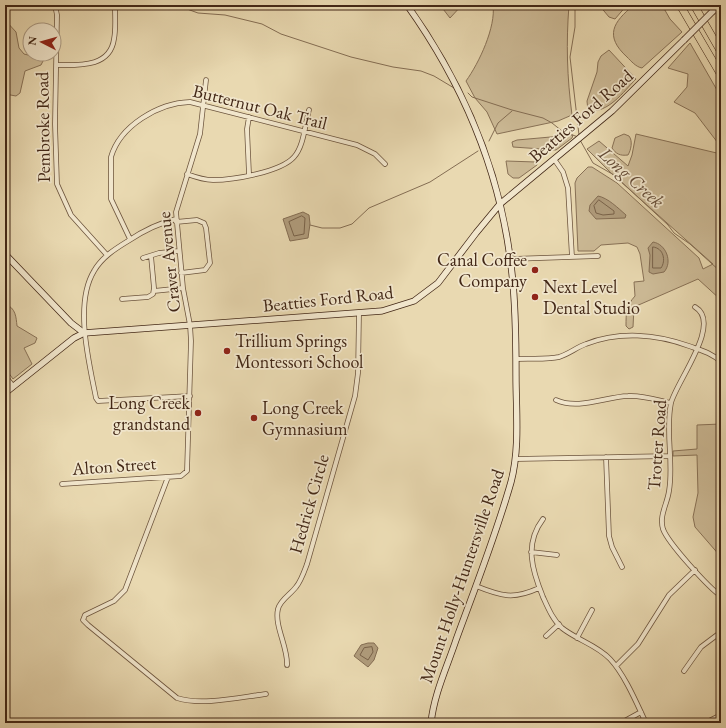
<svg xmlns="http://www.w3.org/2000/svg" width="726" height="728" font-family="'EB Garamond',serif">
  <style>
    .green { fill: #cdbb97; stroke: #887156 }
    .water { fill: #b09c7c; stroke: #846d53 }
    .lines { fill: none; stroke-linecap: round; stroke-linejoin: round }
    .shore { stroke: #796249; stroke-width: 1 }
    .stream { stroke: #846d53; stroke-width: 1 }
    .minor-casing { stroke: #6c543d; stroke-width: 5.5 }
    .secondary-casing { stroke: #422716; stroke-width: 7 }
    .motorway-casing { stroke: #422716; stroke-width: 8 }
    .minor { stroke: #f1e6cc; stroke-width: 4 }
    .secondary { stroke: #f1e6cc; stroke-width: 5.5 }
    .motorway { stroke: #e9d9b1; stroke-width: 7 }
    .secondary-bridge-casing { stroke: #422716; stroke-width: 7; stroke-linecap: butt }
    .secondary-bridge { stroke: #f1e6cc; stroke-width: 5.5 }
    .poi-dot { fill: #8f2418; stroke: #f1e6cc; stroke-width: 1.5 }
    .labels { text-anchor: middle; stroke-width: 3.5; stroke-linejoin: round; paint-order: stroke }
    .street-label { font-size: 18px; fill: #422716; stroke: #f1e6cc }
    .poi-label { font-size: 18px; fill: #422716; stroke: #f1e6cc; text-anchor: start }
    .water-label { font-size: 19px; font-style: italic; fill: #634a35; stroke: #f1e6cc }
  </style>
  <rect width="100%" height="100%" fill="#e9d9b1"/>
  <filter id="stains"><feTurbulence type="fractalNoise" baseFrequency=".005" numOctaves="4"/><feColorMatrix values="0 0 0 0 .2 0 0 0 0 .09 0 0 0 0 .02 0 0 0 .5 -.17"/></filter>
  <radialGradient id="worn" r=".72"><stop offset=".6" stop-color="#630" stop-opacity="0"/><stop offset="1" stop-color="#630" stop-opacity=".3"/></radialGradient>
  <path class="green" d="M 440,5 L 462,5 L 450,18 Z
    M 493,5 L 569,5 C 566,43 567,77 572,115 L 558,121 L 497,134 L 487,112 L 475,98 L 466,81 C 479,63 496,27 493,5 Z
    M 599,5 L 627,5 L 615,19 L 609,17 Z
    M 634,5 L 662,5 L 670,19 L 682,32 L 642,68 C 636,67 631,61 627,57 C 604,36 613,22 634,5 Z
    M 5,20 L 16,32 L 19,48 L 24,54 L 44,59 L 41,65 L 25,71 L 20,93 L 16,96 L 5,94 Z
    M 690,43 L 721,97 L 721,147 L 695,113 L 674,102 L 687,87 L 688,74 L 668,68 Z
    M 609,50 L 636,79 C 623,92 609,113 588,111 L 587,101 L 597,72 L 598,62 L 601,56 Z
    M 624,134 L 629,136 C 633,141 631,150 628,155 C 620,156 616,154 612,148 L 615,138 Z
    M 636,134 L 721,154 L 721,300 L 698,279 L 634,307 L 633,327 L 629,329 L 626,326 C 626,313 626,306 635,296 L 634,282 L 644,281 L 640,254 L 637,247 L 628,243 L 601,245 L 594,251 L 578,251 L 575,183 L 577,178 L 588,167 L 592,167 L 617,183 L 699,258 L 703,269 L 713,264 L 611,173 L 587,149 L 599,141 L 628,166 L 632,155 Z
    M 573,135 L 572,138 L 556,150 L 513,147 L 512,142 L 517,140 Z
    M 506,161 L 536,162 L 537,165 L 519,178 L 513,178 L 508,174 Z
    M 5,304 C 16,308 16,317 17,326 L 37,338 L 35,343 L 24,348 L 32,364 L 13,379 L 5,368 Z
    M 721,424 L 721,557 L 695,527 L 693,517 L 698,493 L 697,455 L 673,456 L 673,451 L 697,449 L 697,425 Z"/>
  <path class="water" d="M 598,196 C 608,198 618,208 626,215 L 625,218 L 596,219 L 589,211 L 590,205 Z
    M 303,212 L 309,215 L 310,224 L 308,238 L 290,241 L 283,219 Z
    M 653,242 C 666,244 673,262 664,272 L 653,274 L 649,272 L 650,255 L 648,248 Z
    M 368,643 L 374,643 L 378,648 L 374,660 L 368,667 L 354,656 L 361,645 Z"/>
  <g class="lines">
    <path class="shore" d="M 599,200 L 614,211 L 614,214 L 603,215 L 596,213 L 594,206 Z
      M 302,216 L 305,218 L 304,234 L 294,236 L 289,222 Z
      M 653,247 C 664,248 666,261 661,268 L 653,268 Z
      M 372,647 L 373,652 L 368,660 L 360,655 L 364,648 Z"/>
    <path class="stream" d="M 176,5 L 198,13 L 225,15 L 262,24 L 281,34 L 351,57 L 393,67 L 421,71 L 434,76 L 454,88
      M 575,5 L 575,27 L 570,57 L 579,135
      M 468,93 L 472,97 L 512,110 L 543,118 L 552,123 L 562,131 L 578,137
      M 580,140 L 593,163 L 614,175 L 668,225 L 674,233 L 690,244 L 721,272
      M 489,141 L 498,123 L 512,111
      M 310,225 L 322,228 L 340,228 L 352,224 L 369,208 L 430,182 L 478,151"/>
    <defs>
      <path id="minor" d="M 55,5 L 57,15 L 55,124 L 57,184 L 71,215 L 107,255
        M 56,65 C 78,65 110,68 114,39 C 116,29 115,18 115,8
        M 249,117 L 247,129 L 249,174
        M 554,159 L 563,172 L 568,188 L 572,257
        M 187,174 C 195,177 204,180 213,180 C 233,180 281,172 294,157 C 304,146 305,124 309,110
        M 176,219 C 159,223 143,231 128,241 C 115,249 102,257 94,271 C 74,304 89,362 96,398 L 98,401 L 190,396
        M 176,222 L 197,220 L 204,223 L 206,228 L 210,263 L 205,270 L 181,273
        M 130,239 L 111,199 L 111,157 C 120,126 158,103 190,102 L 357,145 L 375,154 L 385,164
        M 143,258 L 159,253 L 179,251
        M 511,259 L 598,256
        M 154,291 L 183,288
        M 122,299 L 148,297 L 153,294 L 154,288 L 151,256
        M 695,307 C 723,323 676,382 671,403 C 665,432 674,462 669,491 C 667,505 659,515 663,529 C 668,543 709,588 721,596
        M 516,359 C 530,358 545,360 559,357 C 569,354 577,347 586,344 C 619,331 656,334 689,346 C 700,350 712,353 721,362
        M 5,376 L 13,386
        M 556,400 C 578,410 605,397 628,396 C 643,395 657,400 671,403
        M 606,457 L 609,536 L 612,547 L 622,567
        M 516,459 L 670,456
        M 168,477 L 125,590 L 114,601 L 85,615 L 83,620 L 88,625 L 177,698 C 201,706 241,697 266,694
        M 62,484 L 181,476 L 187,471 L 191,341 L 190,325 L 183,288 L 176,212 L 200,134 L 206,80
        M 543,519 C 524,544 532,570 543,597 C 548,608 553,620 562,628 C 577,640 597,645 610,659 C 625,675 637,704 646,723
        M 531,552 L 557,555
        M 476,586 C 501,596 513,600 539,588
        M 546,636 L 559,624
        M 577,638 L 592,610
        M 287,665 C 288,647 274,626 278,609 C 280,600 291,594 296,587 C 301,581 304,572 307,564 L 355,396 L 358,373 L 359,313
        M 616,666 L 638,644 L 669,595 L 695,570
        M 684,671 L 701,647 L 721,632
        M 621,723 L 641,712
        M 705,723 L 721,715"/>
      <path id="secondary" d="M 407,5 C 464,85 502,176 512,274 C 516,308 516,342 516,376 C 516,411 520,448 511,482 C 496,535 475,588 456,640 C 447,667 434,694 431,723
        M 713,11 L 719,5
        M 5,254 L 71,323 L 84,333
        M 5,393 L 74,338 L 84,333 L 382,311 L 414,301 L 438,283 L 476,233 L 500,204 L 612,111 L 684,40"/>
      <path id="motorway" d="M 680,5 L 721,75
        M 694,5 L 721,52"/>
    </defs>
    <use href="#minor" class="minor-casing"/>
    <use href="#secondary" class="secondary-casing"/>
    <use href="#motorway" class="motorway-casing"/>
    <use href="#minor" class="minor"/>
    <use href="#secondary" class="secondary"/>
    <use href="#motorway" class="motorway"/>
    <defs>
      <path id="secondary-bridge" d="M 684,40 L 713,11"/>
    </defs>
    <use href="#secondary-bridge" class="secondary-bridge-casing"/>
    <use href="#secondary-bridge" class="secondary-bridge"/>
  </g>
  <g class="poi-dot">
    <circle cx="535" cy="270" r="4"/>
    <circle cx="535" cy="297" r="4"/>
    <circle cx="227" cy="351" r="4"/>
    <circle cx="198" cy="413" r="4"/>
    <circle cx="254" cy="418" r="4"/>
  </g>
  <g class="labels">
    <g class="street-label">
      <text transform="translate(260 107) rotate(14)" y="6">Butternut Oak Trail</text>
      <text transform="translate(581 116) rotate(-41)" y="6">Beatties Ford Road</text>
      <text transform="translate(43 127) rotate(-91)" y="6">Pembroke Road</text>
      <text transform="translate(169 262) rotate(-96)" y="6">Craver Avenue</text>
      <text transform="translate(328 299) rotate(-6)" y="6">Beatties Ford Road</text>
      <text transform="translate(657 445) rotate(-86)" y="6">Trotter Road</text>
      <text transform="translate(114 466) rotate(-4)" y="6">Alton Street</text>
      <text transform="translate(309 504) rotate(-74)" y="6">Hedrick Circle</text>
      <text transform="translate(462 576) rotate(-71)" y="6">Mount Holly-Huntersville Road</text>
    </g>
    <g class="poi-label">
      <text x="527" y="266" text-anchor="end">Canal Coffee<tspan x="527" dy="21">Company</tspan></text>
      <text x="543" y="293">Next Level<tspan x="543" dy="21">Dental Studio</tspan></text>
      <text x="235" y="347">Trillium Springs<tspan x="235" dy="21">Montessori School</tspan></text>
      <text x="190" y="409" text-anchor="end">Long Creek<tspan x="190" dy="21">grandstand</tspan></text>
      <text x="262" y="414">Long Creek<tspan x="262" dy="21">Gymnasium</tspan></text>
    </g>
    <g class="water-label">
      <text transform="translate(632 177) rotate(42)" y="7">Long Creek</text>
    </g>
  </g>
  <rect width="726" height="728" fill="none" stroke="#e9d9b1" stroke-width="20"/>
  <rect x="6" y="6" width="714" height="716" fill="none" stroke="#422716" stroke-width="2"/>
  <rect x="10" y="10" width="706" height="708" fill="none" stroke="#422716"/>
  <g transform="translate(42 42) rotate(276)"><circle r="19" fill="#f1e6cc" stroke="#ab9a83"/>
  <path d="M0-3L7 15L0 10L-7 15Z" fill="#8f2418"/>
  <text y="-6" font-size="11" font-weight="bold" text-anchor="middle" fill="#422716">N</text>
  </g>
  <rect width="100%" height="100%" filter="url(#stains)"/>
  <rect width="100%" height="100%" fill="url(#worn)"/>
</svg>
